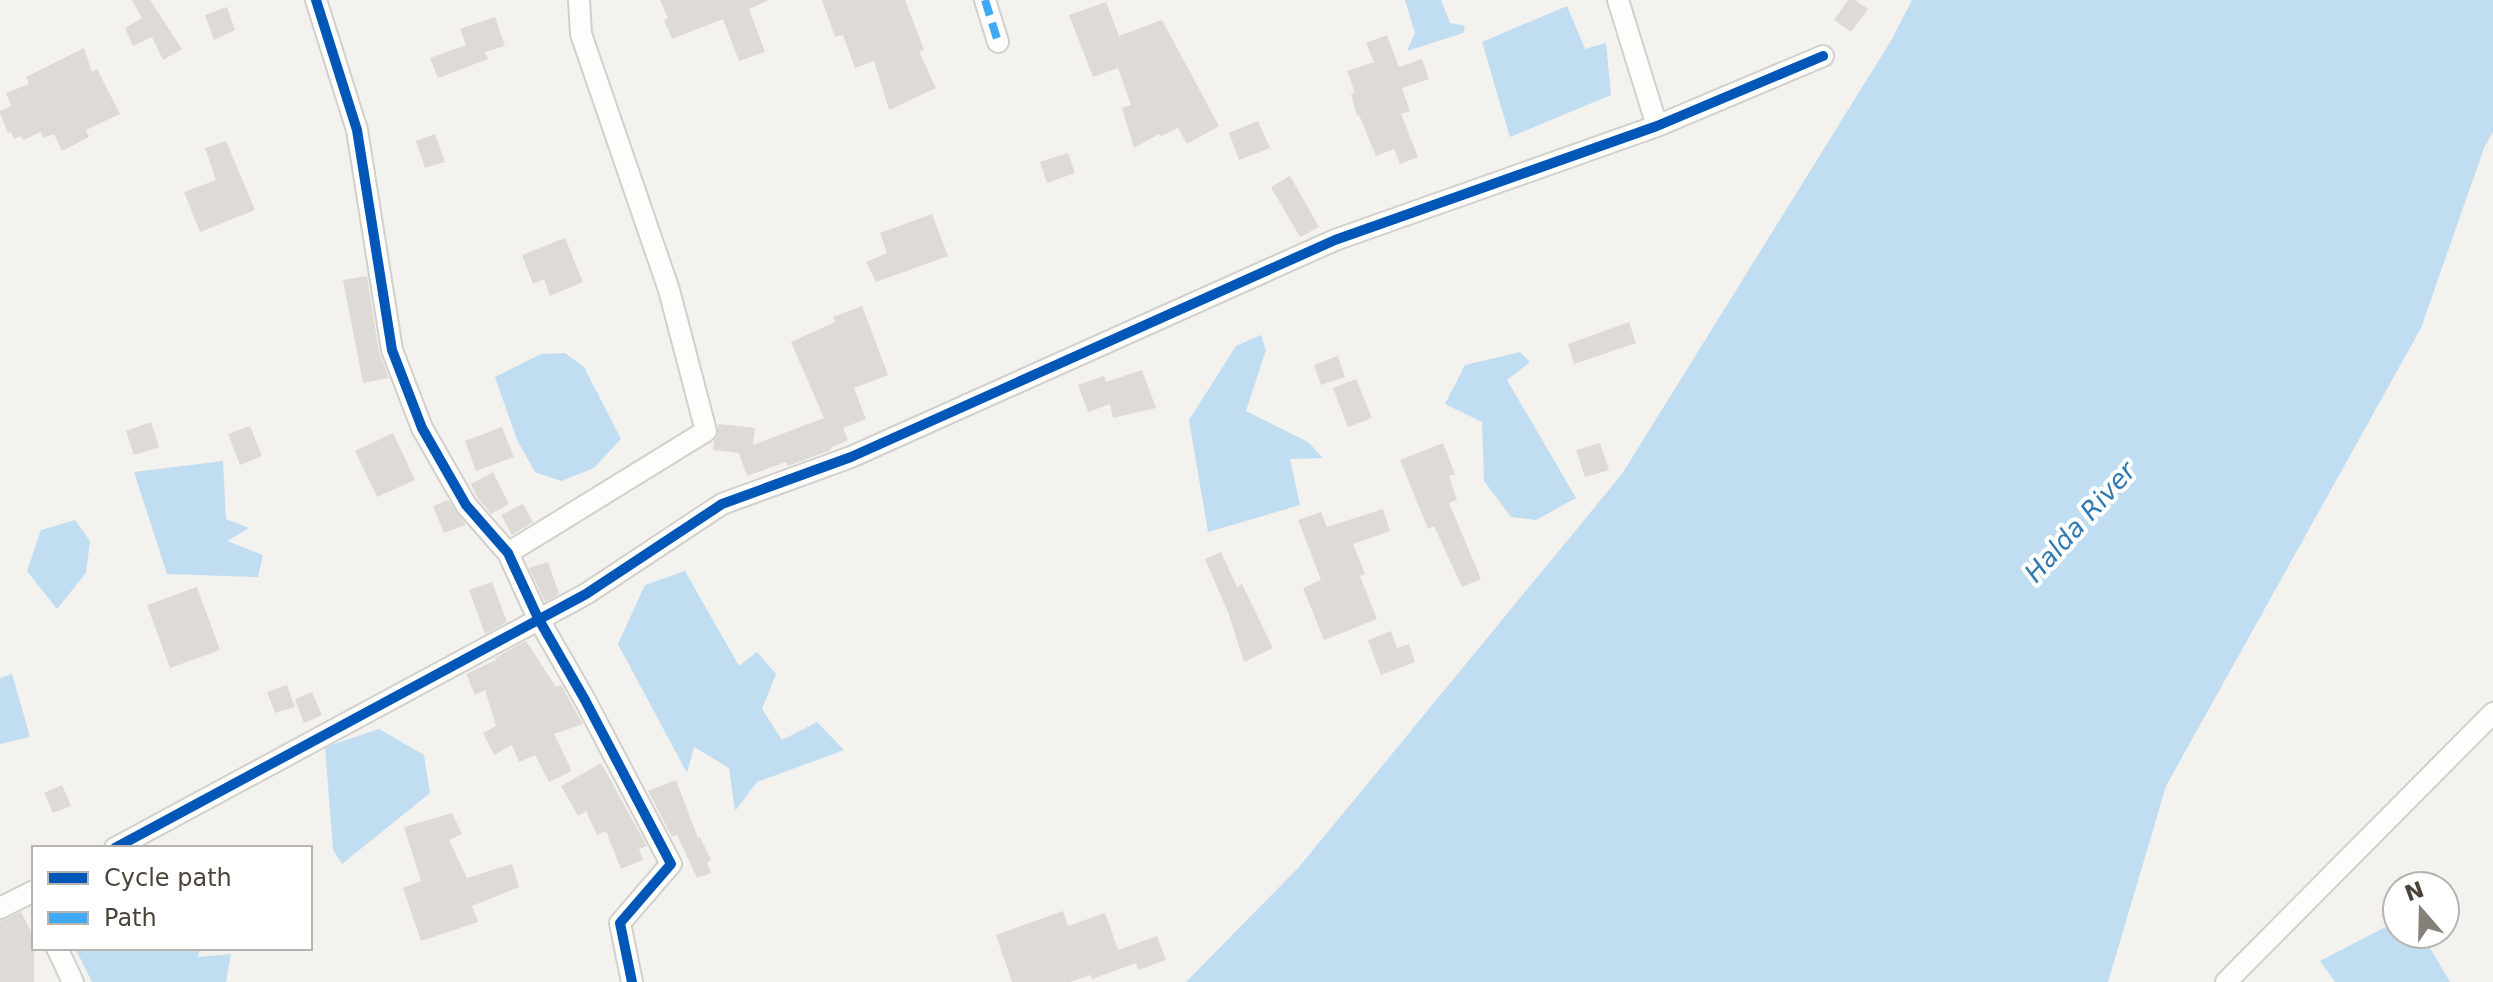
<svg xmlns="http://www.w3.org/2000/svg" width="2493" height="982" font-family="'DejaVu Sans',sans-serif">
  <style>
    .water { fill: #c0ddf1 }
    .building { fill: #dedbd6 }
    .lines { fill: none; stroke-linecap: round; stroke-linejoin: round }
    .street-casing { stroke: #d2d0cb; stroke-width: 24 }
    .street { stroke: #fdfdfc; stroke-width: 20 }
    .quiet { stroke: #3fa9f5; stroke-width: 8; stroke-dasharray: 16 8; stroke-linecap: butt }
    .cycleway-casing { stroke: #fff; stroke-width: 15 }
    .cycleway { stroke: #0057b8; stroke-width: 10 }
    .labels { text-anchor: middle; stroke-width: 8; stroke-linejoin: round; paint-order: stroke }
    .water-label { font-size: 26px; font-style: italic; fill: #2e7ab2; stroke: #fff }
  </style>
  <rect width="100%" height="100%" fill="#f4f2ee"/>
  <path class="water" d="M 1405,0 L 1441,0 L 1450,23 L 1465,26 L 1463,33 L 1407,51 L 1415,33 Z
    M 1912,0 L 2493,0 L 2493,132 L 2484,148 L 2421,328 L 2166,786 L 2108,982 L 1186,982 L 1299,867 L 1622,474 L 1892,39 Z
    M 1567,6 L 1585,49 L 1606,43 L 1611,95 L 1510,137 L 1482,42 Z
    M 1261,335 L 1266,350 L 1246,411 L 1308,442 L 1323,458 L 1290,459 L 1300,505 L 1208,532 L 1189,420 L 1236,346 Z
    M 1520,352 L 1530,362 L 1507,380 L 1576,498 L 1536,520 L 1511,517 L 1484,481 L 1482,422 L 1445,404 L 1465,365 Z
    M 565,353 L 584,367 L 621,439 L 594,468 L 561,481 L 535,472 L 517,440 L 495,377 L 541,354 Z
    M 223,461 L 226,519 L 249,528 L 227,541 L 263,555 L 258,577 L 167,574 L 134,472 Z
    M 75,520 L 90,541 L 86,573 L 57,609 L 27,571 L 41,530 Z
    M 685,571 L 739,666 L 757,652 L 776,674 L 762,709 L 782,740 L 817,722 L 844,750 L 757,782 L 735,811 L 729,768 L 694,747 L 687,773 L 618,644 L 645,585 Z
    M 12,674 L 30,737 L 0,744 L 0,678 Z
    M 379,729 L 424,755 L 430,793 L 342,864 L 333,850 L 325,747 Z
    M 2397,921 L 2397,934 L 2422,934 L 2450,982 L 2335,982 L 2320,961 Z
    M 75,948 L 200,948 L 198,957 L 231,954 L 226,982 L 92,982 Z"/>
  <path class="building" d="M 132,0 L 150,0 L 182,49 L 163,60 L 152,37 L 133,46 L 125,28 L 142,18 Z
    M 660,0 L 769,0 L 749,9 L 765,52 L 739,61 L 723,19 L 672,39 L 664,20 L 668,18 Z
    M 822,0 L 905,0 L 924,50 L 919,52 L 936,88 L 889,110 L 874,61 L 855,68 L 843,35 L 835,37 Z
    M 1848,0 L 1855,0 L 1868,9 L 1851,32 L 1834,20 Z
    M 1106,2 L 1119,36 L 1162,20 L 1219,126 L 1187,144 L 1178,128 L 1161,136 L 1159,134 L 1134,148 L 1122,108 L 1131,105 L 1118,68 L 1093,77 L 1069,15 Z
    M 227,7 L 235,30 L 214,40 L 205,15 Z
    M 495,17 L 505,46 L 485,52 L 488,59 L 438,78 L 430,58 L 466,45 L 460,29 Z
    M 1387,35 L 1399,67 L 1422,59 L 1429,79 L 1402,88 L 1410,111 L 1401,114 L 1418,157 L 1400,164 L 1394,149 L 1376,156 L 1359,115 L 1357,116 L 1351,94 L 1355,93 L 1347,71 L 1374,62 L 1366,43 Z
    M 84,48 L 92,72 L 97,69 L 120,114 L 86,130 L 89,137 L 62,151 L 54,134 L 43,138 L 41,132 L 23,140 L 21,136 L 14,139 L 11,132 L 8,133 L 0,113 L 0,111 L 11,106 L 6,93 L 29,84 L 26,77 Z
    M 1258,121 L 1270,148 L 1239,160 L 1229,133 Z
    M 435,134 L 445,162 L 425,168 L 416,141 Z
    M 226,141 L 255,210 L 200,232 L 184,192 L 216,180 L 205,148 Z
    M 1068,153 L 1075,173 L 1047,183 L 1040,162 Z
    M 1290,176 L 1319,227 L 1300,237 L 1271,187 Z
    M 932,214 L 948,256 L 876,282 L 866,262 L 887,253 L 880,233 Z
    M 565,238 L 583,282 L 550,296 L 544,279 L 533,284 L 522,255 Z
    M 367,276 L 379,352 L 389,378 L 363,383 L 343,280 Z
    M 862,306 L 888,375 L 854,388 L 866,419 L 843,428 L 848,440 L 830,448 L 831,450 L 788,466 L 786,462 L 747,476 L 739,453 L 713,450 L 714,441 L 718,435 L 718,424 L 755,428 L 753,445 L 824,418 L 791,342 L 835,322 L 833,317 Z
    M 1629,322 L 1636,343 L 1574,364 L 1568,344 Z
    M 1338,356 L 1345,377 L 1321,385 L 1314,365 Z
    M 1142,370 L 1156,408 L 1113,418 L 1110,404 L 1088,412 L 1078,385 L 1104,376 L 1106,382 Z
    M 1356,379 L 1372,418 L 1348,427 L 1333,388 Z
    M 151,422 L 159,447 L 134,455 L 126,431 Z
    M 250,426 L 262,456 L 240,465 L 228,434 Z
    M 502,427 L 514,457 L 476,471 L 465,441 Z
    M 393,433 L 415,480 L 377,497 L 355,451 Z
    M 1443,443 L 1455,474 L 1449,476 L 1457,500 L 1449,503 L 1481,579 L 1462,587 L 1434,526 L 1428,529 L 1400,460 Z
    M 1600,443 L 1609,470 L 1585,477 L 1576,450 Z
    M 493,472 L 509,504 L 491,514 L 477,497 L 471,484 Z
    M 448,500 L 466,525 L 444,533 L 433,506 Z
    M 523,504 L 533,522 L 512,535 L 501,515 Z
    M 1383,509 L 1390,531 L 1353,544 L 1365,574 L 1360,576 L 1377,619 L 1324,640 L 1303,588 L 1321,580 L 1298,520 L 1321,512 L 1327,527 Z
    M 1221,552 L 1237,587 L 1242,584 L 1273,648 L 1244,662 L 1228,612 L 1205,559 Z
    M 548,562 L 559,594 L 545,602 L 529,568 Z
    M 492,582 L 507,622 L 485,634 L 469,590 Z
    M 197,587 L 220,650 L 170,668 L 147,605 Z
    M 1391,631 L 1397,648 L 1409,644 L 1415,662 L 1381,675 L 1368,640 Z
    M 526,641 L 556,687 L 561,685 L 583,724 L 554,734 L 572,771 L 549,782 L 535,755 L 519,762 L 512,745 L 494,755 L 483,733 L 496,726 L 485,690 L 475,695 L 466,674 L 496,660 L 495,658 Z
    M 287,685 L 295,707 L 275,713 L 267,692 Z
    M 312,692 L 322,715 L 304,723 L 295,699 Z
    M 601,763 L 647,846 L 639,849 L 643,860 L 621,869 L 606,831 L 597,835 L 586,811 L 578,816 L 561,786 Z
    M 676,780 L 698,838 L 700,837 L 711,860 L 707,862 L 711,873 L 697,878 L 677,835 L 672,837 L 648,791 Z
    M 62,785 L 71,806 L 53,813 L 44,793 Z
    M 452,813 L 462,834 L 449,840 L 467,878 L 512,864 L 519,887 L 472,906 L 478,922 L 421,941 L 403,888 L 421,881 L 404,827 Z
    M 1063,911 L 1068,926 L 1105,913 L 1118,950 L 1157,936 L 1166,960 L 1138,970 L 1136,963 L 1092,979 L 1091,975 L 1070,982 L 1012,982 L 996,935 Z
    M 21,912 L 34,937 L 34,982 L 0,982 L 0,921 Z"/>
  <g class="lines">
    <defs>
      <path id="street" d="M 316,0 L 357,130 L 392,350 L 422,428 L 466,505 L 508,553 L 538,618 L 585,700 L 671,864 L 620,923 L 632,982
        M 985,0 L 998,42
        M 1618,0 L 1657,126
        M 508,553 L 706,431 L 669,290 L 581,34 L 579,0
        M 115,848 L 586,594 L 722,504 L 851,457 L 1335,240 L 1657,126 L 1823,56
        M 0,908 L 34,891
        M 57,948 L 73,982
        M 2226,982 L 2493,713"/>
    </defs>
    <use href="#street" class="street-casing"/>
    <use href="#street" class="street"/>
    <path class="quiet" d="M 985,0 L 998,42"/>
    <defs>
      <path id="cycleway" d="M 316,0 L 357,130 L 392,350 L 422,428 L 466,505 L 508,553 L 538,618 L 585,700 L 671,864 L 620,923 L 632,982
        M 115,848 L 586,594 L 722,504 L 851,457 L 1335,240 L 1657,126 L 1823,56"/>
    </defs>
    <use href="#cycleway" class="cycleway-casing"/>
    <use href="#cycleway" class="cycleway"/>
  </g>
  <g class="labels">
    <g class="water-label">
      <text transform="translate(2080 522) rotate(-48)" y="9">Halda River</text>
    </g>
  </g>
  <rect x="32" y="846" width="280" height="104" fill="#ffffff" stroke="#b7b4b0" stroke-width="2"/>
  <rect x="48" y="872" width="40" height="12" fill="#0057b8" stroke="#b7b4b0" stroke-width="2"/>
  <text x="104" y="886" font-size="24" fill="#4b4439">Cycle path</text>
  <rect x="48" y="912" width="40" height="12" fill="#3fa9f5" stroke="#b7b4b0" stroke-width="2"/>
  <text x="104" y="926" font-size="24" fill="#4b4439">Path</text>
  <g transform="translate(2421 910) rotate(340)"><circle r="38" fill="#ffffff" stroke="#b7b4b0" stroke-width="2"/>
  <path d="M0-6L14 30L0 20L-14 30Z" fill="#868178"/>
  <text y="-12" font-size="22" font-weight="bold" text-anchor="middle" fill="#4b4439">N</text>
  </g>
</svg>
